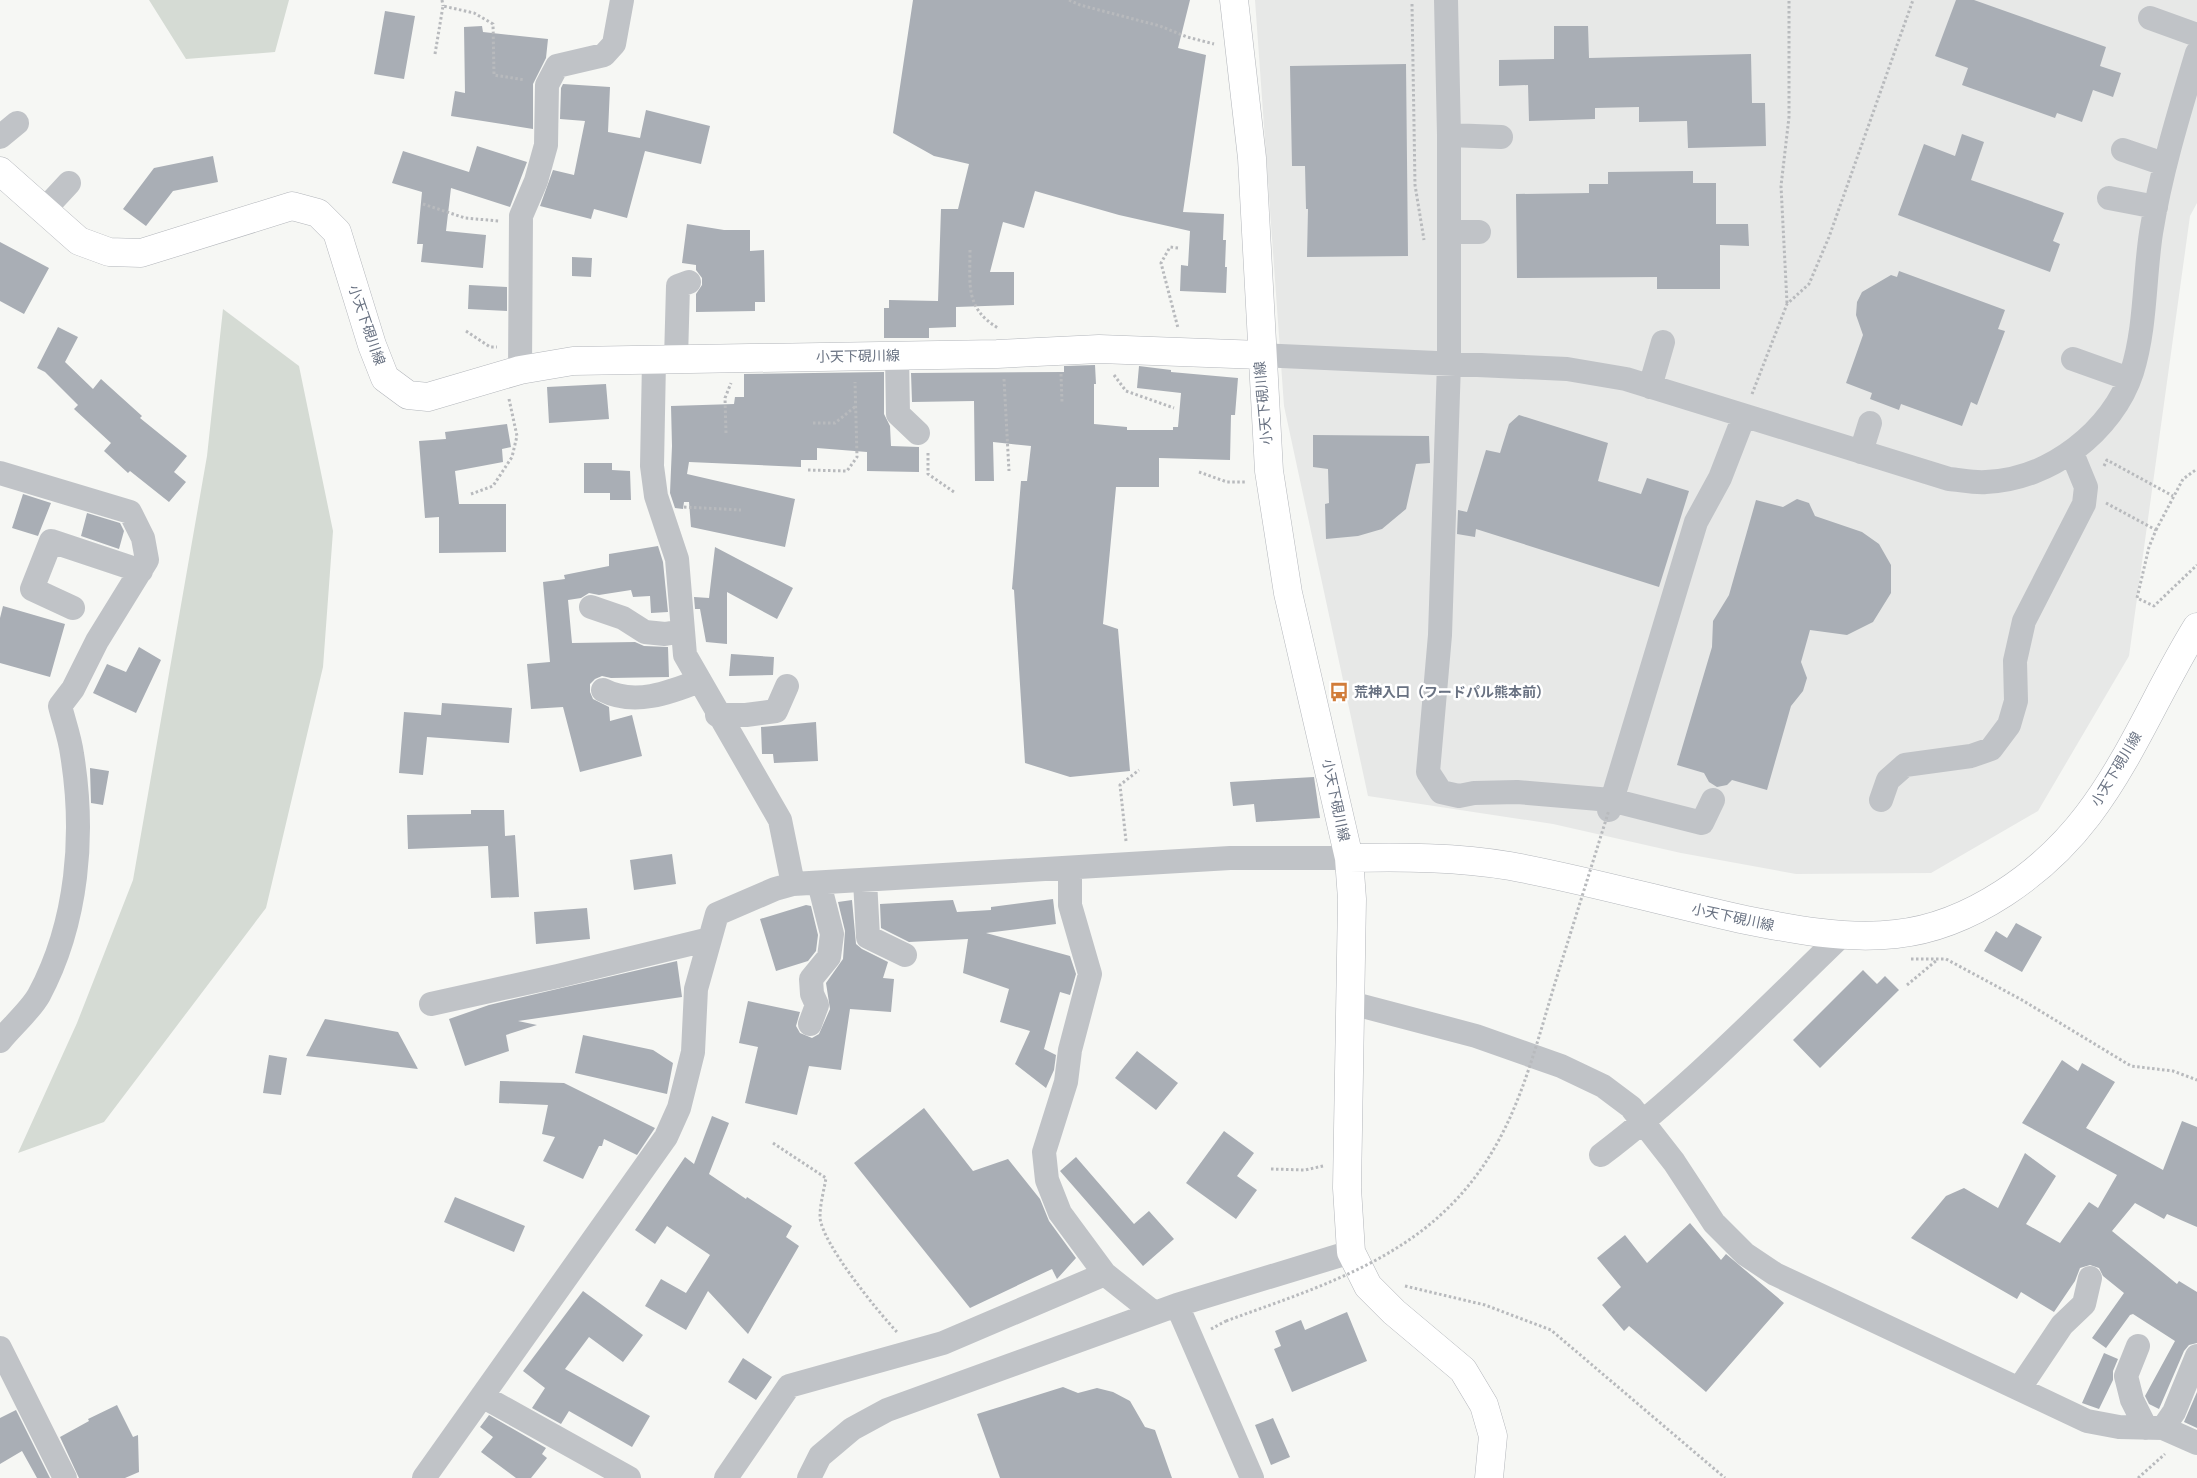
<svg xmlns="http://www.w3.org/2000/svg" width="2197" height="1478" font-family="'Fira Sans Condensed','Noto Sans JP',sans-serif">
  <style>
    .built { fill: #e7e8e7 }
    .green { fill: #d5dbd4 }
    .building { fill: #a9aeb5 }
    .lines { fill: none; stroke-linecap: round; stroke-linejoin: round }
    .secondary-casing { stroke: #b3b6bb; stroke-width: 29 }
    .path { stroke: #b8babd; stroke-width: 3; stroke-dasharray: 2.5 2.5; stroke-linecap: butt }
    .street { stroke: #c0c3c7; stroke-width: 24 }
    .secondary { stroke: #fff; stroke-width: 28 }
    .path-bridge { stroke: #b8babd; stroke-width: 3; stroke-dasharray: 2.5 2.5; stroke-linecap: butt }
    .labels { text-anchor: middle; stroke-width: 5; stroke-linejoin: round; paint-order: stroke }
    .street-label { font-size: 14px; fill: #697282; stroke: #fff }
    .poi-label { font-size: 14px; font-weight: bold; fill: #697282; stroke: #fff; text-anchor: start }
  </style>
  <rect width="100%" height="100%" fill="#f6f7f4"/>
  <path class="built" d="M 1255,0 L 2197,0 L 2197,203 L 2190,216 L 2129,656 L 2038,811 L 1931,873 L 1796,874 L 1681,853 L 1553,824 L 1368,796 L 1284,406 Z"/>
  <path class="green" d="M 149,0 L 289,0 L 275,52 L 186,59 Z
    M 223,309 L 299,366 L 333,531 L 323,667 L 266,908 L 104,1122 L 18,1153 L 77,1023 L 133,880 L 207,456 Z"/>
  <path class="building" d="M 913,0 L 1190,0 L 1178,48 L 1206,55 L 1183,212 L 1224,214 L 1223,240 L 1226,240 L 1225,267 L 1227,267 L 1226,293 L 1180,291 L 1181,265 L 1188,266 L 1190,231 L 1119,215 L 1035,191 L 1024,228 L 1003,222 L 990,272 L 1014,272 L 1014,305 L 956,307 L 956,327 L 929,328 L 929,338 L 884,338 L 884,308 L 889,308 L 889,300 L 938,301 L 941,209 L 958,209 L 969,164 L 934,156 L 893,133 Z
    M 1956,0 L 1974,0 L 2106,47 L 2100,66 L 2121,73 L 2113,97 L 2093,90 L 2082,122 L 2057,113 L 2055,118 L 1962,85 L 1968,68 L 1935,56 Z
    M 385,11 L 415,16 L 404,79 L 374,74 Z
    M 482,26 L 483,32 L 548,39 L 546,58 L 533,84 L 533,129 L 451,116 L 455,91 L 465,93 L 464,27 Z
    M 1554,26 L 1588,26 L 1589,58 L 1751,54 L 1752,103 L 1765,103 L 1766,146 L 1688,148 L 1687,121 L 1639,122 L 1639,107 L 1595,108 L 1595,119 L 1529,121 L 1528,85 L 1499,86 L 1499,60 L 1554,59 Z
    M 1406,64 L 1408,256 L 1307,257 L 1308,209 L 1306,209 L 1305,166 L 1292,166 L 1290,66 Z
    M 563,84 L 610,87 L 608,132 L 640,138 L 646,110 L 710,126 L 701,164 L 645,151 L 627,218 L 594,209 L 591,219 L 540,206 L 553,170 L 574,175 L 585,121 L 560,119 L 561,88 Z
    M 1962,134 L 1984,142 L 1971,180 L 2064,213 L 2053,241 L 2060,244 L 2050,272 L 1898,215 L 1924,144 L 1955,156 Z
    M 477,146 L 527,162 L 510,207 L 451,188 L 446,231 L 486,235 L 483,268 L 421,262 L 423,244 L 417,244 L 422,192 L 392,183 L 403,151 L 469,172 Z
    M 213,156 L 218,182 L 173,191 L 146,226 L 123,209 L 154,168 Z
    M 1693,171 L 1693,183 L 1716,183 L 1716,224 L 1748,224 L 1749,246 L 1720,245 L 1720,289 L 1657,289 L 1657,277 L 1517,278 L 1516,194 L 1589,193 L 1589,184 L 1608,184 L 1608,172 Z
    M 687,224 L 724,230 L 750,230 L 750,251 L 764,250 L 765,302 L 755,302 L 755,311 L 696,312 L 696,294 L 702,285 L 702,278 L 696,270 L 696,265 L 682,263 Z
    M 0,242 L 49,268 L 24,314 L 0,301 Z
    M 572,257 L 592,258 L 591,277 L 572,276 Z
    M 1899,271 L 2005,310 L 1998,329 L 2005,331 L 1977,405 L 1971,402 L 1962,426 L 1901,404 L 1899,410 L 1870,399 L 1872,393 L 1846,383 L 1863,335 L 1856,315 L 1857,302 L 1862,292 L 1891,275 L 1897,277 Z
    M 469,285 L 507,287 L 507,311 L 468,309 Z
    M 58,327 L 78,337 L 65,362 L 93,389 L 101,379 L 142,416 L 140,418 L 187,456 L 174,472 L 186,482 L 169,502 L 130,471 L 128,473 L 104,451 L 111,443 L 74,409 L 78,405 L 45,372 L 37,368 Z
    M 1095,365 L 1096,384 L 1094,384 L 1094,424 L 1127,427 L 1127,430 L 1173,430 L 1173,427 L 1178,427 L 1181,393 L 1137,388 L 1139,366 L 1171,370 L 1171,372 L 1238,378 L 1235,415 L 1231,415 L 1230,460 L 1159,458 L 1159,487 L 1116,487 L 1103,624 L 1118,629 L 1130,771 L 1070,777 L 1025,763 L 1014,590 L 1012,589 L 1021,481 L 1027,481 L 1031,446 L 993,442 L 994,481 L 975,481 L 974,401 L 912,402 L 911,373 L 1064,372 L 1064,366 Z
    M 884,372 L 884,414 L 890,426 L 891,446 L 919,447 L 919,472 L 867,471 L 867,452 L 817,448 L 817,460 L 801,460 L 801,467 L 689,462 L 687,474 L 795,499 L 785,547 L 691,527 L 689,502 L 684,502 L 683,509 L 675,508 L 670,493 L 672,446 L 671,406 L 734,404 L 735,397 L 744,397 L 744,374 Z
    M 606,384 L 609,419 L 549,423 L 547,387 Z
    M 1519,415 L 1608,443 L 1598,481 L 1641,494 L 1647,478 L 1689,491 L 1659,587 L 1476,529 L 1475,537 L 1457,534 L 1458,510 L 1467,512 L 1486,450 L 1500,453 L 1509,424 Z
    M 507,424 L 511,447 L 502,449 L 503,462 L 455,471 L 459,504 L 506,504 L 506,552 L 439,553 L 439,517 L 425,518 L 419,441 L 446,439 L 445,432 Z
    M 1313,435 L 1429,436 L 1430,463 L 1416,464 L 1406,509 L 1382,529 L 1358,536 L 1326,539 L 1325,504 L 1329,503 L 1328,469 L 1313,467 Z
    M 584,463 L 612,463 L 612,470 L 630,471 L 631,500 L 610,500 L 610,493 L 584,493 Z
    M 23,494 L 51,503 L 38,536 L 12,528 Z
    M 1797,499 L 1809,503 L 1815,516 L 1862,532 L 1879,544 L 1891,565 L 1891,593 L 1873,622 L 1847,635 L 1810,630 L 1801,662 L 1807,678 L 1803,691 L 1791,706 L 1767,790 L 1732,780 L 1727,785 L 1717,787 L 1709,782 L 1704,773 L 1677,765 L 1712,647 L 1713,621 L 1729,595 L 1756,500 L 1783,507 Z
    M 87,513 L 120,523 L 124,531 L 119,549 L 81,536 Z
    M 658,546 L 663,562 L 668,612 L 651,613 L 650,596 L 633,597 L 631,590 L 599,595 L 589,593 L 581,598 L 568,600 L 572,643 L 635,642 L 644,646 L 668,647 L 669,677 L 611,678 L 602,676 L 595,679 L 590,684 L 590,692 L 593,699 L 609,707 L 610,721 L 632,715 L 642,756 L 580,772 L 563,707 L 531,709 L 527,664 L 550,662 L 543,582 L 565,579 L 564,575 L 609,566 L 609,554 Z
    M 715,547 L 793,588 L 777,619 L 727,592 L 727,644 L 706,642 L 700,609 L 695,609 L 694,597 L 709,598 Z
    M 3,606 L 65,624 L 50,677 L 0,663 L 0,618 Z
    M 139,647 L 161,660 L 136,713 L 93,693 L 107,664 L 126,672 Z
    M 731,654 L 774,657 L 773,675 L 729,676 Z
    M 442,703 L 512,708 L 509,743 L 427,737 L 423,775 L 399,773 L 404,712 L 441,715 Z
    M 816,722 L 818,761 L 774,763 L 773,754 L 762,754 L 761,727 Z
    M 90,768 L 109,771 L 103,805 L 91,803 Z
    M 1314,777 L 1320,818 L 1256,822 L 1254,804 L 1233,806 L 1230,782 Z
    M 471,810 L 504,810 L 505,836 L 515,835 L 519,897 L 491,898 L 488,846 L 408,849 L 407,815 L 471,814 Z
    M 672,854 L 676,884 L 634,890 L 630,860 Z
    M 1053,899 L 1056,924 L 986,933 L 1070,956 L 1076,974 L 1070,995 L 1060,992 L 1044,1049 L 1056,1055 L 1054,1070 L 1046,1088 L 1015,1064 L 1030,1031 L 1000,1022 L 1009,989 L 963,973 L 968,939 L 909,942 L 881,928 L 880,904 L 953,900 L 957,912 L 991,910 L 991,907 Z
    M 852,900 L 856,944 L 862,949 L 888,962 L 883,978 L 894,979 L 891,1012 L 850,1009 L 841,1070 L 809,1066 L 797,1115 L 745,1103 L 758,1047 L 739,1043 L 748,1001 L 800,1012 L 796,1026 L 800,1033 L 812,1038 L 819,1034 L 830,1009 L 826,983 L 843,959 L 845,931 L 838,902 Z
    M 806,905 L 811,906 L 818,935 L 816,951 L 808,961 L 776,971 L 760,919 Z
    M 587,908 L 590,939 L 536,944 L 534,912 Z
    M 2016,923 L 2042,937 L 2022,972 L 1984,951 L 1996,931 L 2007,938 Z
    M 677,961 L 682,997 L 518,1021 L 537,1025 L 506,1035 L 509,1051 L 465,1066 L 449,1019 L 489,1005 Z
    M 1863,970 L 1877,984 L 1885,976 L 1899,990 L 1820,1068 L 1793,1040 Z
    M 325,1019 L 398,1032 L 418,1069 L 306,1056 Z
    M 583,1035 L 653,1050 L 673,1063 L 667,1094 L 575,1073 Z
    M 1137,1051 L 1178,1083 L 1156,1110 L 1115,1078 Z
    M 269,1055 L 287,1058 L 281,1095 L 263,1093 Z
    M 2062,1060 L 2078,1071 L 2082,1063 L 2115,1082 L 2086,1128 L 2163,1170 L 2182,1121 L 2197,1127 L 2197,1227 L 2167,1214 L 2164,1219 L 2135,1203 L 2112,1231 L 2177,1284 L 2179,1281 L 2197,1292 L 2197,1343 L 2189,1345 L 2184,1351 L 2159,1409 L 2149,1404 L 2145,1396 L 2175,1341 L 2133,1314 L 2130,1315 L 2106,1348 L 2092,1338 L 2124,1293 L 2103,1276 L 2099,1268 L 2090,1265 L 2080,1268 L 2075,1281 L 2054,1312 L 2021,1292 L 2017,1299 L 1911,1238 L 1946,1196 L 1964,1188 L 1998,1208 L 2025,1153 L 2056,1176 L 2026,1224 L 2060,1243 L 2089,1202 L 2098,1208 L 2117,1175 L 2022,1123 Z
    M 500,1081 L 564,1083 L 655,1128 L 637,1155 L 604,1139 L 602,1146 L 599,1146 L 583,1179 L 543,1161 L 555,1137 L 542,1134 L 548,1105 L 499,1103 Z
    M 924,1108 L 973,1171 L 1008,1159 L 1040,1199 L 1049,1221 L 1076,1258 L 1057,1279 L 1052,1269 L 970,1308 L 854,1163 Z
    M 712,1116 L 729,1123 L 709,1174 L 746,1199 L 747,1197 L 792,1226 L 786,1237 L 799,1246 L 748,1334 L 708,1291 L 686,1330 L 645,1306 L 661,1279 L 686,1293 L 710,1255 L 667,1226 L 655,1244 L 635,1230 L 685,1157 L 694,1164 Z
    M 1224,1131 L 1254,1153 L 1237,1176 L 1257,1190 L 1236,1219 L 1186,1183 Z
    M 1076,1157 L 1134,1224 L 1149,1211 L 1174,1239 L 1143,1266 L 1060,1171 Z
    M 455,1197 L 525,1226 L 514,1252 L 444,1222 Z
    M 1690,1223 L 1721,1260 L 1726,1254 L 1784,1303 L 1706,1392 L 1629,1326 L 1624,1331 L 1602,1305 L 1621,1287 L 1597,1258 L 1625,1235 L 1647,1263 Z
    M 583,1291 L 643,1335 L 623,1362 L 589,1337 L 565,1369 L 650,1416 L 632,1447 L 569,1411 L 561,1424 L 532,1408 L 545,1388 L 523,1371 Z
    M 1347,1312 L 1367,1361 L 1292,1392 L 1274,1349 L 1281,1346 L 1275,1331 L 1301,1320 L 1305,1330 Z
    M 2104,1353 L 2118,1359 L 2113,1371 L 2113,1380 L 2099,1409 L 2082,1403 Z
    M 743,1358 L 772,1377 L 756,1400 L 728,1382 Z
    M 1063,1387 L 1078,1393 L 1097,1388 L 1113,1392 L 1130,1401 L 1145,1427 L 1155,1430 L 1172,1478 L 1000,1478 L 977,1414 Z
    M 2197,1392 L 2197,1428 L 2184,1422 Z
    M 117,1405 L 133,1437 L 138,1435 L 139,1472 L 125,1478 L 79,1478 L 60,1437 L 89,1421 L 88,1419 Z
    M 16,1410 L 50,1478 L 37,1478 L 22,1451 L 0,1464 L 0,1418 Z
    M 489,1415 L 546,1448 L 542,1454 L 547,1458 L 531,1478 L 516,1478 L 481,1452 L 493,1437 L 480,1427 Z
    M 1273,1418 L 1290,1457 L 1271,1465 L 1255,1425 Z"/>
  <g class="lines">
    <defs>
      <path id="secondary" d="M 1234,0 L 1252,158 L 1269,471 L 1288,593 L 1349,858 L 1352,899 L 1347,1188 L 1351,1252 L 1368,1286 L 1394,1312 L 1463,1370 L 1484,1405 L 1493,1436 L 1489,1478
        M 0,171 L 79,241 L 109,252 L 141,253 L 292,206 L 318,213 L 337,232 L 372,345 L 385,378 L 408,395 L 428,397 L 520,370 L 573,361 L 997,354 L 1099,349 L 1261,355
        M 1349,858 C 1403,857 1456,857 1510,866 C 1587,880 1664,902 1741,919 C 1791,929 1844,940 1896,934 C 1971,926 2044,873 2088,815 C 2132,757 2159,688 2197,627"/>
    </defs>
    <use href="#secondary" class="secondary-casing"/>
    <path class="path" d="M 442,0 L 443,6
      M 1069,0 L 1080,5 L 1160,26 L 1187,37 L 1214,44
      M 1412,4 L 1415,185 L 1424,240
      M 435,54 L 443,6 L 474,13 L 493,24 L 494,75 L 525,80
      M 423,204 L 465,218 L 499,221
      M 1178,248 L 1170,247 L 1161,263 L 1178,328
      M 970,250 C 970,285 965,308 998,328
      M 1787,303 L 1781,186 L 1789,117 L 1789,0
      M 466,331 L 490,347 L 497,347
      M 1061,374 L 1062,402
      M 1114,375 L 1126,391 L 1174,408
      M 1004,379 L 1009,471
      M 1752,394 L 1787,304 L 1809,284 L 1829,237 L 1913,0
      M 813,423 L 835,423 L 856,406
      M 726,433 L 725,398 L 731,383
      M 928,453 L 928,474 L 954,492
      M 2104,466 L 2107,460 L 2173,496
      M 808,470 L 847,471 L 857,457 L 855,382
      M 1199,472 L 1227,482 L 1245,482
      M 471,494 L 493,486 L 512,457 L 517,436 L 509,399
      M 2106,503 L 2156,530 L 2149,547 L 2137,598 L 2154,606 L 2197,565
      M 684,507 L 741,510
      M 2156,530 L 2183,479 L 2197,469
      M 1126,841 L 1120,785 L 1139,770
      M 1911,959 L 1946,959 L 2022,1000 L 2131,1066 L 2173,1071 L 2197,1080
      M 1907,985 L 1937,960
      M 773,1143 L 826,1178 C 824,1190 820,1204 820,1217 C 821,1242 878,1312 897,1332
      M 1271,1169 L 1305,1170 L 1323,1166
      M 1405,1286 L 1485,1305 L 1551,1330 L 1725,1478
      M 1211,1329 L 1226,1321
      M 2138,1478 L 2165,1454"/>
    <path class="street" d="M 1446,0 L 1449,135 L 1449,363 L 1440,635 L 1428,772 L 1441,792 L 1459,796 L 1474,793 L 1517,792 L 1611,800 L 1702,823 L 1713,800
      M 2150,18 L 2197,35
      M 1449,135 L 1501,137
      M 0,137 L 17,123
      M 2123,150 L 2164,164
      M 2109,198 L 2156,207
      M 44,210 L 69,183
      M 1449,232 L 1479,232
      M 897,355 L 898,414 L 918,433
      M 1261,355 L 1567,369 L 1626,379 L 1949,479 C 1961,480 1974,483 1986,482 C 2049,480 2113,431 2132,372 C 2146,327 2144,279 2151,233 C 2161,171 2179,113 2197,53
      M 676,359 L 678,286 L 689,282
      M 2073,359 L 2129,379
      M 654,361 L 652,466 L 656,496 L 677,559 L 685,655 L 780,820 L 793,884
      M 520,370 L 521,216 L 536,181 L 546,145 L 547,85 L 557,66 L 604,55 L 614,44 L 622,0
      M 1650,387 L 1663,342
      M 1861,452 L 1870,423
      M 0,473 L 130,512 L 143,538 L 147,560 L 97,641 L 73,689 L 60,706 C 64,722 70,738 72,754 C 85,834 78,922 39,995 C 30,1011 12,1026 0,1041
      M 591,607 L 623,618 L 645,632 L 665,634 L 683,631
      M 73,608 L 32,589 L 51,541 L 141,571
      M 603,690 C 634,706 669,693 699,681
      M 717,715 L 746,715 L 776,711 L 787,686
      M 1881,800 L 1888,780 L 1905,765 L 1971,756 L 1991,749 L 2009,725 L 2016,701 L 2015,661 L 2024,621 L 2084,504 L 2086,487 L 2072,453
      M 1609,810 L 1696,522 L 1720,478 L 1744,416
      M 1070,868 L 1070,905 L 1090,974 L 1070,1050 L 1066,1082 L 1044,1152 L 1047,1180 L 1060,1213 L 1105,1274 L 1154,1313
      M 865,880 L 868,937 L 905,955
      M 1351,1003 L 1476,1036 L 1561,1066 L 1603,1086 L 1631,1107 L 1674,1162 L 1714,1223 L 1745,1254 L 1775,1274 L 2087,1421 L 2119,1427 L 2163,1428 L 2197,1443
      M 431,1004 L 558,976 L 710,939
      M 810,1024 L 817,1005 L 812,994 L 811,979 L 829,957 L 832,934 L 819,883
      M 1601,1155 C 1688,1089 1764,1010 1843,934
      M 2138,1346 L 2126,1376 L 2132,1400 L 2146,1428
      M 0,1348 L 65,1478
      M 2019,1389 L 2062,1325 L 2084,1304 L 2090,1278
      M 482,1396 L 629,1478
      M 2163,1428 L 2174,1412 L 2197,1356
      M 424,1478 L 666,1137 L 679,1108 L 693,1052 L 696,989 L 717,914 L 775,889 L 793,884 L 1230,858 L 1349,858
      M 726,1478 L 789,1386 L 943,1343 L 1105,1274
      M 809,1478 L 820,1456 L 852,1429 L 887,1410 L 1177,1305
      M 1252,1478 L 1177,1305 L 1351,1252"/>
    <use href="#secondary" class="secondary"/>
    <path class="path-bridge" d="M 1226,1321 C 1294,1296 1366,1274 1424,1229 C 1508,1163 1526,1079 1555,983 C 1573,925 1591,868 1609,810"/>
  </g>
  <defs>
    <symbol id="bus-bare" viewBox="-9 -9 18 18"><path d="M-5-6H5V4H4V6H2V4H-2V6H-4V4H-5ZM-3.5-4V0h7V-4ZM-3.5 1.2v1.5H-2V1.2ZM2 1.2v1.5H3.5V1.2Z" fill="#d17c3a" stroke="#fff" stroke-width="2.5" paint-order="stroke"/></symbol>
  </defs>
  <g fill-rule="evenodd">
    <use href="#bus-bare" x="1325" y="678" width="28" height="28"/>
  </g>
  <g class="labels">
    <g class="street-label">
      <text transform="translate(367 325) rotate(71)" y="5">小天下硯川線</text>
      <text transform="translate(858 356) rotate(-1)" y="5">小天下硯川線</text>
      <text transform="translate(1263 403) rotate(-95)" y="5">小天下硯川線</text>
      <text transform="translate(2116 769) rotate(-59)" y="5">小天下硯川線</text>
      <text transform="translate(1336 800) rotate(78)" y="5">小天下硯川線</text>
      <text transform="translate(1733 917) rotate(12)" y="5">小天下硯川線</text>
    </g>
    <g class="poi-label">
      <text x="1354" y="697">荒神入口（フードパル熊本前）</text>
    </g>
  </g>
</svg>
